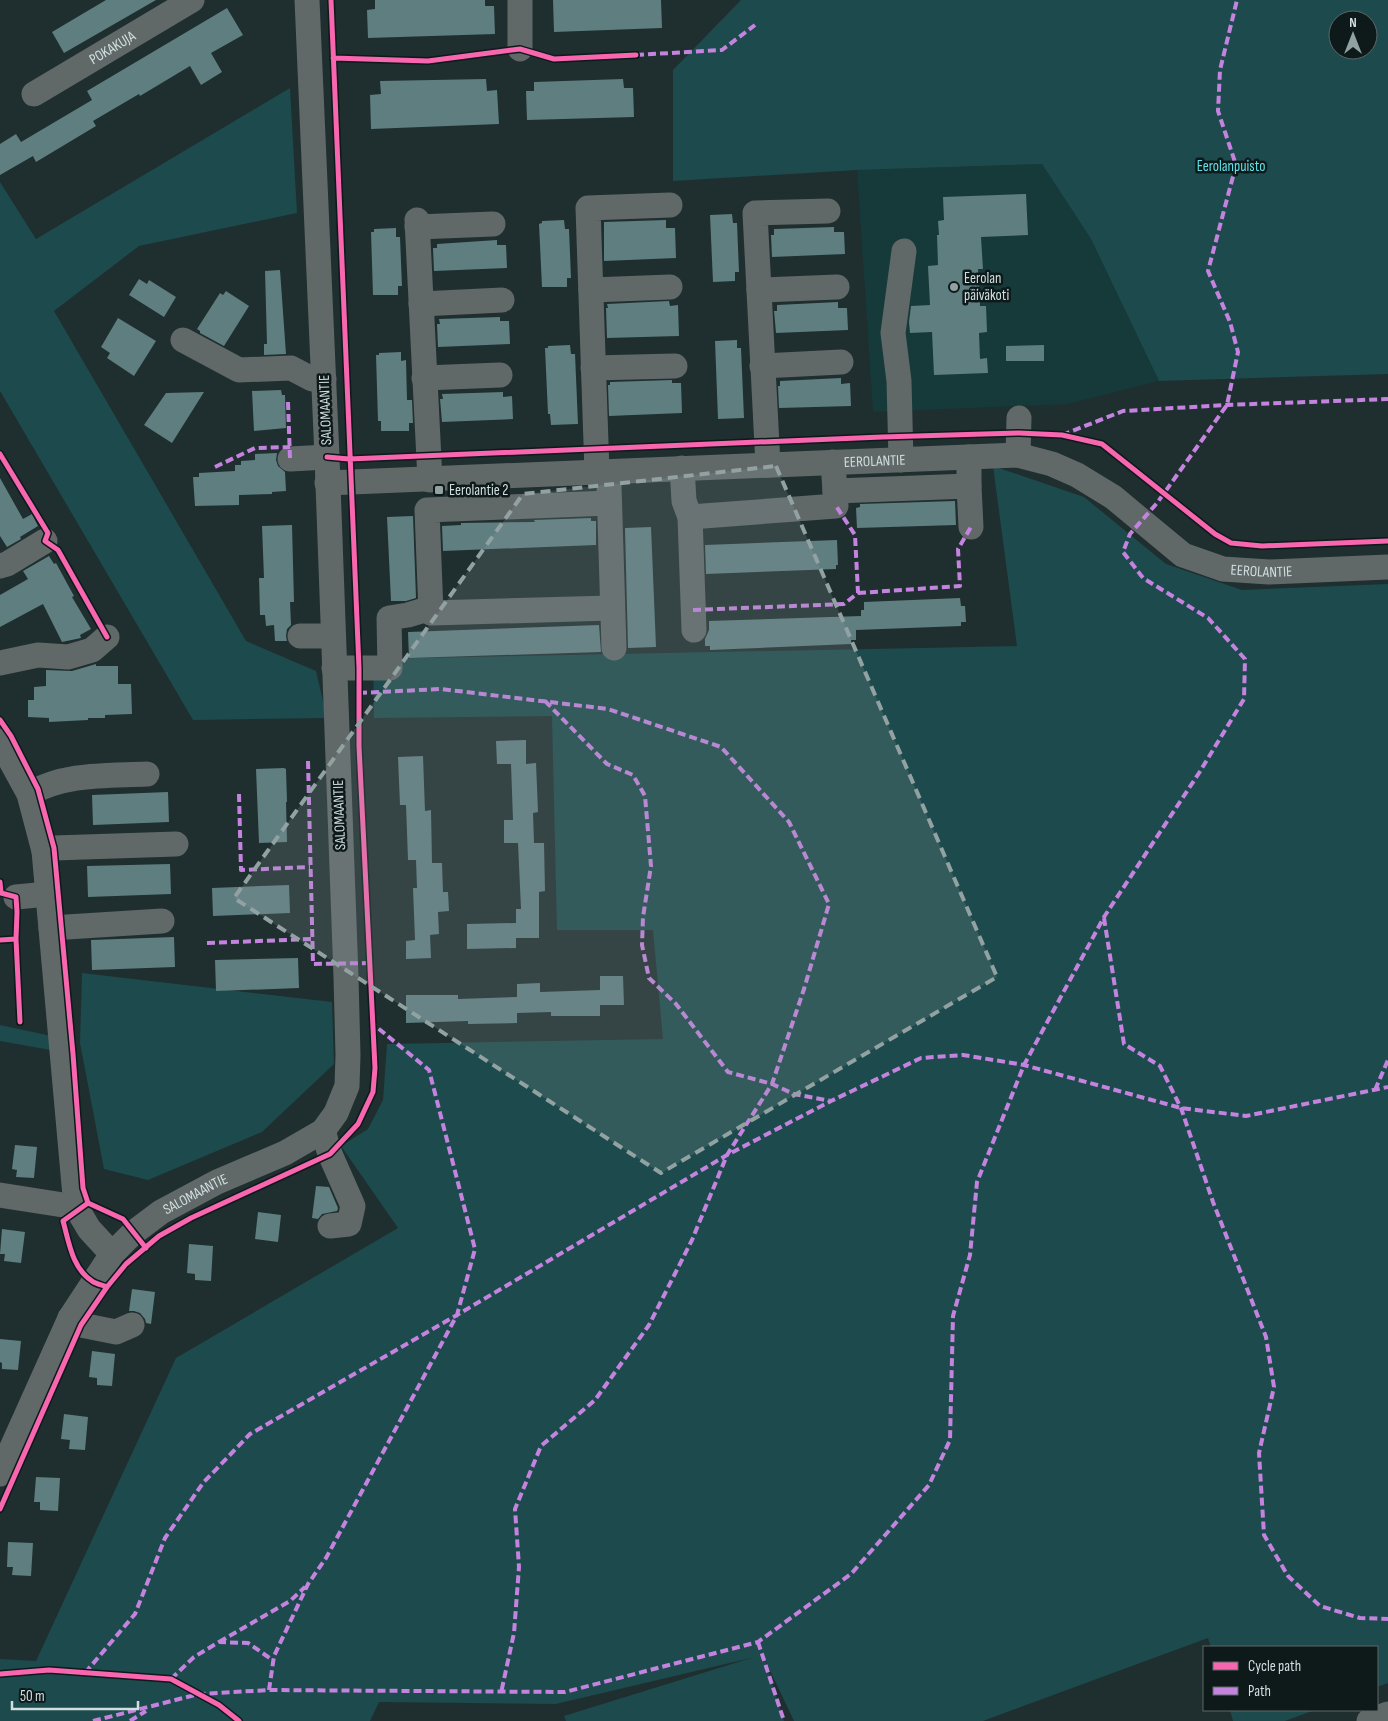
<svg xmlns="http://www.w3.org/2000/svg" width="1388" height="1721" font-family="'Sofia Sans Condensed',sans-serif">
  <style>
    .built { fill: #16393a }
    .green { fill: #1d4a4c; fill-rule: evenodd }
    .building { fill: #5e7e80 }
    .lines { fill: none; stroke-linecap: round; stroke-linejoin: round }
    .minor { stroke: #616868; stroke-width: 25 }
    .quiet { stroke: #c483df; stroke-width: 4; stroke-dasharray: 8 4; stroke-linecap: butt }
    .cycleway-casing { stroke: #0e191a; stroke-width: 8 }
    .cycleway { stroke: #f766af; stroke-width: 5 }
    .marked { fill: #92a1a2; fill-opacity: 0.2; stroke: #92a1a2; stroke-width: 4; stroke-dasharray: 10 6; stroke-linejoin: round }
    .poi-dot { fill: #92a1a2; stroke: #0e191a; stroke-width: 2 }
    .labels { text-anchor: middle; stroke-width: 5; stroke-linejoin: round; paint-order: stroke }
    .street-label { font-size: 15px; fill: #d0dfe0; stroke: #0e191a }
    .park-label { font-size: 15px; fill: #5de2e8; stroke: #0e191a }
    .poi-label { font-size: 15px; fill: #d0dfe0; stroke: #0e191a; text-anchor: start }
  </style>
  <rect width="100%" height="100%" fill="#1f2e2f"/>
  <path class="built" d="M 1042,164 L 1091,239 L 1159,381 L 1068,404 L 873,412 L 857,170 Z"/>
  <path class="green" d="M 741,0 L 1388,0 L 1388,374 L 1159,381 L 1091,239 L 1042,164 L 857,170 L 673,181 L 673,70 ZM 1338,20 L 1368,20 L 1368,50 L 1338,50 Z
    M 290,88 L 297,213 L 139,246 L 54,311 L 246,641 L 316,671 L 327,718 L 193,720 L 0,391 L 0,182 L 36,239 Z
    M 993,466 L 1084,497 L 1166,564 L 1242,590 L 1388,584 L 1388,1683 L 1377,1687 L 1377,1647 L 1211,1647 L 1208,1638 L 983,1721 L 794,1721 L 765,1660 L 784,1721 L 566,1721 L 564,1716 L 751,1658 L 556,1704 L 379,1702 L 370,1721 L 0,1721 L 0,1659 L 36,1661 L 176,1358 L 398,1228 L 341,1146 L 368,1129 L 383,1100 L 387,1044 L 663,1039 L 653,930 L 557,930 L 552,716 L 374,718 L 373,659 L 1017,646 Z
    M 82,973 L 332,1002 L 334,1064 L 262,1132 L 148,1180 L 104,1169 L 80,1043 Z
    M 0,1025 L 61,1038 L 62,1052 L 0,1041 Z
    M 1230,1710 L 1315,1710 L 1285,1721 L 1233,1721 Z"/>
  <path class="building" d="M 106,0 L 156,0 L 64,53 L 52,32 Z
    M 375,0 L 485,0 L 485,6 L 494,6 L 495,34 L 368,38 L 367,10 L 375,9 Z
    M 553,0 L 661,0 L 662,28 L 554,32 Z
    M 227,8 L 243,35 L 211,53 L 222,72 L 201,85 L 190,66 L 140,96 L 139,94 L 93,121 L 96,126 L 36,162 L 33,156 L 0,175 L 0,144 L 16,134 L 21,142 L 92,100 L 87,91 Z
    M 486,79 L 487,91 L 497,90 L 499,124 L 371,129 L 370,95 L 381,94 L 380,81 Z
    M 623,79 L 624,88 L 633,88 L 634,117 L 527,120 L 526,91 L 534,91 L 534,82 Z
    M 1026,194 L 1028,235 L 981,237 L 983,269 L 978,269 L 980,306 L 986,306 L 987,332 L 979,333 L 980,359 L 987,358 L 988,373 L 934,375 L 932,332 L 910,333 L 909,322 L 911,306 L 930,305 L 928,266 L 938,265 L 937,235 L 939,235 L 938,221 L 944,220 L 943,197 Z
    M 732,214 L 733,223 L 737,223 L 739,272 L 735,272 L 735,281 L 713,282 L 710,215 Z
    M 564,220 L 565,229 L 569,229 L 571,278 L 567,278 L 567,287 L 542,287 L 539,224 L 542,223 L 542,221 Z
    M 666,220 L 666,228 L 675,228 L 676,258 L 604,261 L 604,222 Z
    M 834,227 L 834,232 L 844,232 L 845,254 L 772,257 L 771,235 L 774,235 L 774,229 Z
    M 396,228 L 396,237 L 400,237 L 402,286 L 398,286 L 398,295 L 373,295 L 371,232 L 374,232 L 374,229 Z
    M 497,240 L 497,245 L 506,245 L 507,268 L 434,271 L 433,248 L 437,248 L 437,244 Z
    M 280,270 L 286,354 L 264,355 L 264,344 L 267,344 L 265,271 Z
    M 139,279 L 147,284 L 149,280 L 176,297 L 164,317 L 129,295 Z
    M 226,291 L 249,306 L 224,346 L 200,333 L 200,331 L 197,329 L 220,293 L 223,295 Z
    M 669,301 L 670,306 L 678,305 L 679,336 L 607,338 L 606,308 L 608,308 L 607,304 Z
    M 838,302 L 838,308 L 847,308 L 848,330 L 776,333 L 774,311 L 777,311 L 777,305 Z
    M 500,317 L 500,321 L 509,321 L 510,344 L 438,347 L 437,324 L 440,324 L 439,319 Z
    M 118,318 L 156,341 L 134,376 L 107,358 L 110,353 L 101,347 Z
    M 737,340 L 737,348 L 741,348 L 744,418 L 718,419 L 715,341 Z
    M 570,345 L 571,354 L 575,354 L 578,424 L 551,425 L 550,414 L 548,414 L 545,348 L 548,348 L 548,346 Z
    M 1044,345 L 1044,361 L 1006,361 L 1006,346 Z
    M 401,352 L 401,361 L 406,360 L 407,400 L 412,400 L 413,423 L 409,423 L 409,431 L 381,431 L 381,421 L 378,421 L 376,355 L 379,355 L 379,353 Z
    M 841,378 L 841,384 L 850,383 L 851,406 L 779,408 L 778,386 L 780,386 L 780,381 Z
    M 672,380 L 672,383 L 681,383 L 682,413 L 609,416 L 608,385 L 610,385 L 610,382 Z
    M 281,390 L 282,395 L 285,395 L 286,428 L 254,431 L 252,391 Z
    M 204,392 L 172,443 L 144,425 L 166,393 Z
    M 503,392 L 503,397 L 512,396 L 513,419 L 442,422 L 440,399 L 443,399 L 442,394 Z
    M 277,453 L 276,460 L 278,466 L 285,472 L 286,491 L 272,492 L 272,494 L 239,495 L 239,505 L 195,506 L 193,477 L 199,477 L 199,473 L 235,471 L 235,465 L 241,465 L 241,461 L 255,460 L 255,454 Z
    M 0,478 L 23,519 L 32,514 L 38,526 L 20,537 L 21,539 L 7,547 L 0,536 Z
    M 955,501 L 956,525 L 857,528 L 856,508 L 860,507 L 860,504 Z
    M 413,516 L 416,598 L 406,601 L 391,601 L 387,517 Z
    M 591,518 L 591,521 L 596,521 L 596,545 L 443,551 L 442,526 L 461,525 L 461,523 L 535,522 L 534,520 Z
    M 292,525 L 294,602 L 290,602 L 291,625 L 287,629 L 286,636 L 287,641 L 275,641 L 274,625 L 266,626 L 265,615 L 260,615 L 259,578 L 264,578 L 262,526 Z
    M 651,527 L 656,647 L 628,648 L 625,528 Z
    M 837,540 L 838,565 L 836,565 L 836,569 L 706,574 L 705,545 Z
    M 49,556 L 54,564 L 56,563 L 74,596 L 72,597 L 91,629 L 80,635 L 81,638 L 62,642 L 43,604 L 0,627 L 0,595 L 28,579 L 23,571 Z
    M 960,598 L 961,606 L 965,606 L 966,622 L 961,622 L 961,626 L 856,630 L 856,640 L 851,640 L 851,644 L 710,650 L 710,646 L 705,646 L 705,639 L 709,630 L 709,621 L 861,616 L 861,610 L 864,610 L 864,602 Z
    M 599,625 L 601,652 L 409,658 L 408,632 Z
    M 96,664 L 96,666 L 118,666 L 118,684 L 131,684 L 132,714 L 105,715 L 105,718 L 88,718 L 88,720 L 49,722 L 49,718 L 28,717 L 28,700 L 34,700 L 34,687 L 46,686 L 46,670 L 72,671 Z
    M 526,740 L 526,764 L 536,763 L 538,812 L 533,813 L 534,843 L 544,843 L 545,891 L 539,892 L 539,938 L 516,938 L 516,948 L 467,949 L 467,924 L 516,923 L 516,909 L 521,909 L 518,843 L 504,843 L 504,820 L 513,820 L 511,764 L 497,764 L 496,741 Z
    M 423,756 L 425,811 L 431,810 L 432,863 L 442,863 L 443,892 L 448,892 L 449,911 L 438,912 L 439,934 L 430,935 L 431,958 L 406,959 L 406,941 L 415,940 L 413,888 L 417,888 L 416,860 L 408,860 L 406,805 L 400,805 L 398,757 Z
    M 284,768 L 286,769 L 287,802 L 286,802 L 287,842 L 259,843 L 256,769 Z
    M 168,792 L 169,822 L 93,825 L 92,795 Z
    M 170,864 L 171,894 L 88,897 L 87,866 Z
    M 289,885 L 290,913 L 213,916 L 212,888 Z
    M 174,937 L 175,967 L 92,970 L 91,940 Z
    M 298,958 L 299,988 L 216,991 L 215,960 Z
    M 600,976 L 623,976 L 624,1005 L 600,1005 L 600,1016 L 551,1016 L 551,1012 L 517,1013 L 517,1023 L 468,1024 L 468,1021 L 406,1023 L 406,995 L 458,995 L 458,999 L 517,997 L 517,984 L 540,983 L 540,992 L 600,990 Z
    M 15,1145 L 37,1147 L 34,1178 L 16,1177 L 17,1170 L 12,1169 Z
    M 316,1186 L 329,1187 L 338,1208 L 337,1211 L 322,1214 L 318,1219 L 312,1218 Z
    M 258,1212 L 281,1215 L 278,1242 L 255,1239 Z
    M 2,1229 L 25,1232 L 21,1263 L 4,1261 L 5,1254 L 0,1254 Z
    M 189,1244 L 213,1246 L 211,1281 L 195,1280 L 195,1274 L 187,1273 Z
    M 132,1289 L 155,1292 L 151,1324 L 146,1323 L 145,1319 L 140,1313 L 134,1311 L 129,1311 Z
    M 0,1339 L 21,1341 L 18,1370 L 2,1369 L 2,1363 L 0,1362 Z
    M 92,1351 L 115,1354 L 112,1386 L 97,1385 L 97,1378 L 89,1377 Z
    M 64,1414 L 88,1417 L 85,1450 L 69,1449 L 70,1440 L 61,1439 Z
    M 36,1477 L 60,1478 L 58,1511 L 40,1510 L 40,1502 L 34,1502 Z
    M 8,1542 L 33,1543 L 31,1576 L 12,1575 L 13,1567 L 7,1567 Z"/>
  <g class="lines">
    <g class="minor">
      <path d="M 520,0 L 520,49"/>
      <path id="s1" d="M 34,94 L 192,0"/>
      <path d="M 417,220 L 430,480"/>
      <path d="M 417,227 L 493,224"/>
      <path d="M 591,290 L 670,287"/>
      <path d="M 759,290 L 837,287"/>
      <path d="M 421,304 L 502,300"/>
      <path d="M 183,340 L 239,370 L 291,368 L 312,379 L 324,379"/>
      <path d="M 762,366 L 841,362"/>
      <path d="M 593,368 L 675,366"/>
      <path d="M 424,378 L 500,375"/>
      <path d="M 1018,455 L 1019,418"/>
      <path d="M 290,459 L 327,457"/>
      <path d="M 901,460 L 899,381 L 893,333 L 904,251"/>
      <path d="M 768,465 L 755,213 L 828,211"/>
      <path d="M 682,468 L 684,501 L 690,517 L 694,630"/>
      <path d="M 597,472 L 588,208 L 670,205"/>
      <path id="s2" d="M 327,483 L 1018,455 L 1052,464 L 1077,475 L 1113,497 L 1183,555 L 1223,569 L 1269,572 L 1388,567"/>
      <path d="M 609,486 L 614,648"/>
      <path d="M 969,486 L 971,527"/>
      <path d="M 835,491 L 969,486 L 969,457"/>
      <path d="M 609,503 L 427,510 L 431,613 L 612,608"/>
      <path d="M 690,517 L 836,506 L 833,462"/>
      <path d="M 0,566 L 7,564 L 45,541"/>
      <path d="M 300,636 L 333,636"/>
      <path d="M 0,663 L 38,655 L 68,657 L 92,650 L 107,637"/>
      <path d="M 334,668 L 390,668 L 389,618 L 408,615 L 431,608"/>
      <path d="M 0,741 L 29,794 L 44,851 L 76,1207 L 89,1229 L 112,1254"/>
      <path d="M 29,794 C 65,773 107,776 147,774"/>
      <path d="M 44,851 L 54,848 L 176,844"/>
      <path d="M 16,897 L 48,894"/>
      <path d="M 51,928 L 162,921"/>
      <path d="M 323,1131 L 330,1154 L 353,1206 L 349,1224 L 330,1226"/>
      <path d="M 0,1195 L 76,1207"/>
      <path d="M 70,1318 L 81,1325 L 116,1332 L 132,1325"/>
      <path id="s3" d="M 0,1474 L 70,1318 L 112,1254 L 133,1233 L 161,1212 L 217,1182 L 285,1153 L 323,1131 L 336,1113 L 347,1086 L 348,1055 L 346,977 L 327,457 L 307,0"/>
      <path d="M 1369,1721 L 1388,1714"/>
    </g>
    <path class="quiet" d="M 636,55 L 722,50 L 755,25
      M 288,402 L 290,459
      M 1062,435 L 1123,411 L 1227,405 L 1388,399
      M 215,467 L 255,448 L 290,447
      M 858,593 L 960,586 L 958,549 L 971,527
      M 693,610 L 844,604 L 858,593 L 855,535 L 836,506
      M 359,693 L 441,689 L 608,709 L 721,747 L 789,822 L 829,904 L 804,989 L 772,1084 L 727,1155 L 692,1240 L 649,1325 L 595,1400 L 541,1446 L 515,1509 L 519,1567 L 514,1633 L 501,1693
      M 545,701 L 607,764 L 633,775 L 645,796 L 651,866 L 643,917 L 642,945 L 649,978 L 676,1004 L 728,1072 L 772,1084 L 794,1094 L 831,1101
      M 308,761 L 313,964 L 369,963
      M 239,794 L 241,870 L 310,867
      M 1104,918 L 1124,1044 L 1160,1066 L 1181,1108 L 1213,1202 L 1266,1337 L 1274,1387 L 1259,1453 L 1264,1535 L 1288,1576 L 1320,1606 L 1360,1618 L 1388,1619
      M 207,943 L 312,939
      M 1375,1090 L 1388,1060
      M 219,1642 L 290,1601 L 305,1587
      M 758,1642 L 784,1721
      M 85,1673 L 135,1614 L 165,1538 L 203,1483 L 250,1434 L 457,1315 L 727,1155 L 831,1101 L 921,1058 L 963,1055 L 1024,1065 L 1181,1108 L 1246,1116 L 1388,1087
      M 171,1679 L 194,1657 L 219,1642 L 248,1643 L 274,1661
      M 269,1690 L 274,1656 L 308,1584 L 326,1558 L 457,1315 L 475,1249 L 429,1070 L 373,1024
      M 93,1721 L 199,1694 L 269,1690 L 565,1692 L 758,1642 L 851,1574 L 929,1485 L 950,1440 L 953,1316 L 970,1255 L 977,1182 L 1024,1065 L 1104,917 L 1199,773 L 1244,699 L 1245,659 L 1208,618 L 1143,578 L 1123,552 L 1130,534 L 1157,503 L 1227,405 L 1238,352 L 1230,322 L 1208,271 L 1236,165 L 1218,111 L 1220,70 L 1237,0
      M 130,1721 L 146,1711"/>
    <defs>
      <path id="cycleway" d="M 333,58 L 428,61 L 520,49 L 554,59 L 636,55
        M 0,454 L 48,533 L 45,541 L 58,550 L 107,637
        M 327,457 L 349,459 L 882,437 L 1019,433 L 1062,435 L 1102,444 L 1215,534 L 1231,543 L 1262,546 L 1388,541
        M 0,720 L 11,736 L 38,789 L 54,848 L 73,1054 L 83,1188 L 88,1203 L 123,1219 L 146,1248
        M 0,882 L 1,893 L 16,897 L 17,912 L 16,939 L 0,940
        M 16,939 L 20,1022
        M 88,1203 L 63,1221 C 69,1242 72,1268 92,1281 C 96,1284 102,1285 107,1287
        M 0,1509 L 81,1325 L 107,1287 L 126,1264 L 159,1236 L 191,1218 L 330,1154 L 358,1124 L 373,1092 L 375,1068 L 359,746 L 359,668 L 331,0
        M 0,1674 L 49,1670 L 171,1679 L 219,1705 L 239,1721"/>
    </defs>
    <use href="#cycleway" class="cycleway-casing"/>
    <use href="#cycleway" class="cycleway"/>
  </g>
  <path class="marked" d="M 776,466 L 997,977 L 661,1173 L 234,898 L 523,494 Z"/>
  <g class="poi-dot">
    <circle cx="954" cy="287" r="5"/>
    <rect x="434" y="485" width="10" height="10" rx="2.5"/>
  </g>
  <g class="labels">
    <g class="street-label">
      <text dy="5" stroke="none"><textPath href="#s1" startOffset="91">POKAKUJA</textPath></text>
      <text transform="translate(325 410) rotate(-92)" y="5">SALOMAANTIE</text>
      <text dy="5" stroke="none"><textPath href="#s2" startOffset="548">EEROLANTIE</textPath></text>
      <text dy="5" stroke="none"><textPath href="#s2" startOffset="968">EEROLANTIE</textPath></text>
      <text transform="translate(339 815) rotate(-92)" y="5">SALOMAANTIE</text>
      <text dy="5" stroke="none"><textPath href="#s3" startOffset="351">SALOMAANTIE</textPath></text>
    </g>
    <g class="park-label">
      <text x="1231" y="171">Eerolanpuisto</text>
    </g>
    <g class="poi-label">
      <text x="964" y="283">Eerolan<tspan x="964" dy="17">päiväkoti</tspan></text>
      <text x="449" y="495">Eerolantie 2</text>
    </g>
  </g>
  <rect x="1203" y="1646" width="175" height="65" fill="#0e191a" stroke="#5c6869"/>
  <rect x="1213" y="1662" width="25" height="8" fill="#f766af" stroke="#5c6869"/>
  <text x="1248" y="1671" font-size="15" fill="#d0dfe0">Cycle path</text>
  <rect x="1213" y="1687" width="25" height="8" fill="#c483df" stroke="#5c6869"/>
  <text x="1248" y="1696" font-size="15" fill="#d0dfe0">Path</text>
  <g transform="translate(1353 35)"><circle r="24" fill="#0e191a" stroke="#5c6869"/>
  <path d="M0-4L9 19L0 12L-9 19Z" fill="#92a1a2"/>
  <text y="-8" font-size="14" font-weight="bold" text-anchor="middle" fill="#d0dfe0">N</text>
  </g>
  <path d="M12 1701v8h126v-8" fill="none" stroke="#d0dfe0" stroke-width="2.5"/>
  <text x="20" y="1701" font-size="15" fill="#d0dfe0" stroke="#0e191a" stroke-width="4" paint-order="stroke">50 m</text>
</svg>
